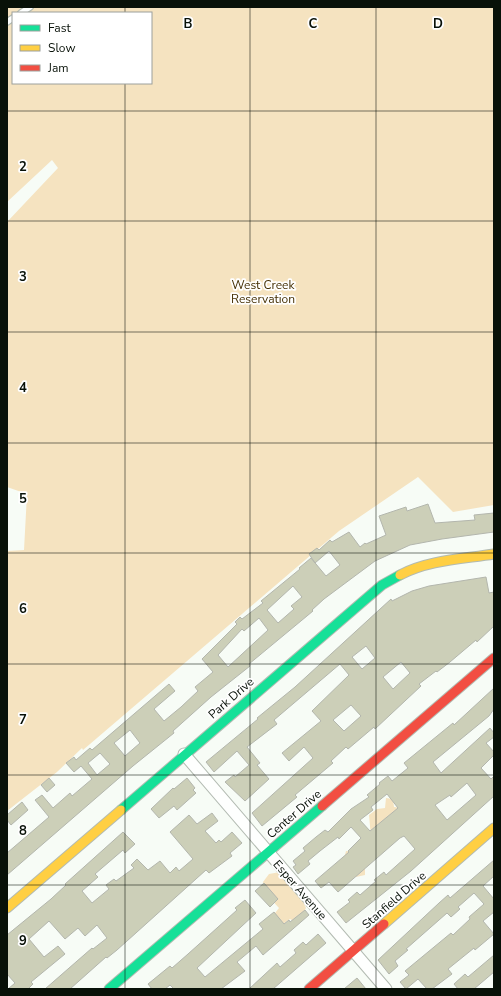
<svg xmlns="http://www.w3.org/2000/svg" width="501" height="996" font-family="'Nunito Sans',sans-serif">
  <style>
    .green { fill: #f5e3c0; fill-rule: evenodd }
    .building { fill: #cccfb8; stroke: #b3b6ad; fill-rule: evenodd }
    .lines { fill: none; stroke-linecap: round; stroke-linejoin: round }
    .lane-casing { stroke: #b3bbb2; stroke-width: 8 }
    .street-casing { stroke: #b3bbb2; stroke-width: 13 }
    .fast-casing { stroke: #b3bbb2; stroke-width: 11 }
    .slow-casing { stroke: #b3bbb2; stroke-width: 11 }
    .jam-casing { stroke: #b3bbb2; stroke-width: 11 }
    .lane { stroke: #fefffe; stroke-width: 5.5 }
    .street { stroke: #fefffe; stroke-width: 11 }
    .fast { stroke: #16e098; stroke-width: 9 }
    .slow { stroke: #ffcf43; stroke-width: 9 }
    .jam { stroke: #f24e42; stroke-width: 9 }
    .grid { fill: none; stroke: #081108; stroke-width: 1; stroke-opacity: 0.55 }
    .labels { text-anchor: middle; stroke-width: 3.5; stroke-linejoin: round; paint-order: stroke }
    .park-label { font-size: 12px; fill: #453004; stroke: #fff }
    .street-label { font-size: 12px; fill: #081108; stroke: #fff }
    .grid-label { font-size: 13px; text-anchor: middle; font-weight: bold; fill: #081108; stroke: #fff; stroke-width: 3.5; stroke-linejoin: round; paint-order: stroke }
  </style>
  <rect width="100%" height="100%" fill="#f7fcf6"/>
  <path class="green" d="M 7,7 L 494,7 L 494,505 L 453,512 L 418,477 L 339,531 L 83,750 L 82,748 L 57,772 L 7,811 L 7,551 L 24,550 L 27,494 L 7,487 L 7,222 L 58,168 L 52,160 L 7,202 ZM 13,13 L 151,13 L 151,83 L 13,83 Z
    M 386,798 L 393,799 L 394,807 L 404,808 L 365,868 L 365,875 L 356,877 L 344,859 L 346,851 L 360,852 L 371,837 L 369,815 L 377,809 L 385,808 Z
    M 280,872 L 302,899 L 306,908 L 300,919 L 296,922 L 290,919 C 280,926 275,930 274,942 L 268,945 L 268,937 L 262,941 L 256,941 L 257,935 L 261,930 L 268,931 L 267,924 L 274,924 L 275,913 L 279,908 L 267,895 L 263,882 L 269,874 Z"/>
  <path class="building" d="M 428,504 L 435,523 L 475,520 L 474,515 L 494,513 L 494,532 L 442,539 L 410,545 L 375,561 L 324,599 L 312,610 L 313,611 L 249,664 L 250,666 L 211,697 L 173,731 L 174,733 L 133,766 L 7,875 L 7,853 L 49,817 L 35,800 L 42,795 L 53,808 L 70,793 L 72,796 L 92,779 L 81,766 L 74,772 L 66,763 L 74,757 L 76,760 L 90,748 L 92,750 L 169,684 L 175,691 L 154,709 L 164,721 L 181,707 L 198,691 L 195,687 L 213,672 L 202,659 L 237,624 L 235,622 L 240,617 L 242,619 L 263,603 L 261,601 L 300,569 L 299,568 L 311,558 L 326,576 L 340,565 L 329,551 L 315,563 L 309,554 L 317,548 L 319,550 L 330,540 L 332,542 L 349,532 L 360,547 L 365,543 L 366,544 L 386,535 L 379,516 L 406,507 L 407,511 ZM 293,586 L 302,597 L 291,606 L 294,609 L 278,623 L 267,610 ZM 259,618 L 268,630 L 228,667 L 218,655 L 242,629 L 244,631 ZM 130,730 L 140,743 L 125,756 L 114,743 ZM 100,753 L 110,764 L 97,775 L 88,763 Z
    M 486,577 L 489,593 L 494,592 L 494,626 L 477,642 L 476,640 L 450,662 L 437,672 L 436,671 L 419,684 L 421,686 L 375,729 L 374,727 L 348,749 L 346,747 L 331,761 L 333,763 L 295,795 L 297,797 L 262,826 L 252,813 L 313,758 L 304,747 L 289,761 L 282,753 L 321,721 L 312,711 L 349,675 L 340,664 L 274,720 L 277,724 L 247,747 L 260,763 L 257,765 L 269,779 L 245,801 L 225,782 L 234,775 L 235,777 L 249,765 L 237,751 L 214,772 L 206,762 L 258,719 L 257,718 L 295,687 L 391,599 L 392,601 L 412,591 L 429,586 ZM 366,646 L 375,658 L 362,669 L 352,657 ZM 401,662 L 410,673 L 393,689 L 383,677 ZM 351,705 L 361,716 L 344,731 L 333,720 Z
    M 494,688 L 494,709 L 489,716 L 433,762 L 441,773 L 490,728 L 494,733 L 494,737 L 486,743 L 494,752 L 494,755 L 481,768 L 491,779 L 494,776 L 494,796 L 411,871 L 346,923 L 337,912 L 350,902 L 348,900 L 357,892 L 360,895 L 376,881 L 374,880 L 384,872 L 386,875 L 415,849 L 404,836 L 400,838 L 338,892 L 329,882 L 321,888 L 315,881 L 349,852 L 348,851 L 361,838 L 351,827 L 339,839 L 338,837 L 320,851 L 308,861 L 310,864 L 298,874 L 293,867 L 296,865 L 293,861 L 305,851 L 303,848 L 316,837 L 325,830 L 328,832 L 351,809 L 369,797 L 367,795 L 380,784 L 379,783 L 388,776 L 392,781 L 408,768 L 404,763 L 453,723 L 454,725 ZM 467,783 L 476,795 L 447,820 L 435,805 L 450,795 L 451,797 ZM 387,794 L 398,808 L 370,831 L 360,820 L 373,810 L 371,807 Z
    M 49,778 L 55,785 L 47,792 L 41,785 Z
    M 187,778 L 195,788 L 193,790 L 196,793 L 177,810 L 174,806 L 159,818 L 151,809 L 173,788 L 174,789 Z
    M 22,802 L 28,810 L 11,825 L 7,820 L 7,815 Z
    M 212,813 L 218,821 L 205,831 L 216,843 L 219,840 L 221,842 L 232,832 L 242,843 L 230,853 L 232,856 L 209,873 L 206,870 L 117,950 L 107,958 L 106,957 L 70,989 L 45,989 L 92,948 L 93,949 L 107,938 L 97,925 L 85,936 L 78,928 L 65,939 L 49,921 L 29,939 L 44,957 L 58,946 L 65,954 L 31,982 L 33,984 L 28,989 L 8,989 L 15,983 L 7,974 L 7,935 L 51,899 L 66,885 L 65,884 L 123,832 L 135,844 L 125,853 L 123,850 L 95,874 L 98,877 L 82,891 L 92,903 L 109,889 L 106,885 L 114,879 L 116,881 L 134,868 L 131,865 L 137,859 L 148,870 L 160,861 L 170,873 L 176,867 L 179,871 L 193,859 L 170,832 L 189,815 L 197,824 Z
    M 494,860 L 494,876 L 483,886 L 494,899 L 494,912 L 483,921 L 494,934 L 475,950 L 474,948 L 448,969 L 452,974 L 432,989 L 427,989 L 418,979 L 406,989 L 400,982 L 409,975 L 405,971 L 451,933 L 453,935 L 470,919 L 469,917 L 484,904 L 474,893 L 458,907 L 460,909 L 451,917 L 447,913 L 406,949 L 408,950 L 395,961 L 398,966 L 389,974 L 378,960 L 439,903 L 448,895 L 450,898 Z
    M 264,883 L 278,899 L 270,907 L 255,891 Z
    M 245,900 L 256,913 L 197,968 L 205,977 L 263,929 L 259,924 L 274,912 L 284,924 L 289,920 L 290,922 L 305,910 L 309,915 L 263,955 L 256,946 L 237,962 L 245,971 L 221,989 L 174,989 L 170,985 L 165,989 L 152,989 L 148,984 L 170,966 L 172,968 L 188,954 L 237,910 L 235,908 Z
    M 318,934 L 326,943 L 273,989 L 249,989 L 277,963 L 280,967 L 296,953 L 294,950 L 303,942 L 306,945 Z
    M 494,955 L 494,972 L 474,989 L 458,989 L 454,984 L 465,974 L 468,977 Z
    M 357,978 L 366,989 L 344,989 Z"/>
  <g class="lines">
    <defs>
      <path id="lane" d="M 21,13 L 30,7
        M 7,22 L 13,18"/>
      <path id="street" d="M 184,754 L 386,989"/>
      <path id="fast" d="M 121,810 L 382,585 L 400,575
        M 109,989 L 322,806"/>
      <path id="slow" d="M 400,575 C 428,560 463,559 494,554
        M 7,908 L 121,810
        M 384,924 L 494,828"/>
      <path id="jam" d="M 322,806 L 494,658
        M 309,989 L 384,924"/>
    </defs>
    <use href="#lane" class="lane-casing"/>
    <use href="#street" class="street-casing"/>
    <use href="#fast" class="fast-casing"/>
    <use href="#slow" class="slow-casing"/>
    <use href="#jam" class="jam-casing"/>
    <use href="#lane" class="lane"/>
    <use href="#street" class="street"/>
    <use href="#fast" class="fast"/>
    <use href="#slow" class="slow"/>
    <use href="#jam" class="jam"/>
  </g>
  <path class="grid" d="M 125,7 L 125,13M 250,7 L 250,989M 376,7 L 376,989M 125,83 L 125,989M 7,111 L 494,111M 7,221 L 494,221M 7,332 L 494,332M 7,443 L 494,443M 7,553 L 494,553M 7,664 L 494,664M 7,775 L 494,775M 7,885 L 494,885"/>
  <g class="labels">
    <g class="park-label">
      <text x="263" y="289">West Creek<tspan x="263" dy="14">Reservation</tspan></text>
    </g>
    <g class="street-label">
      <text transform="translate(231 698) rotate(-41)" y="4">Park Drive</text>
      <text transform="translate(294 814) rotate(-41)" y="4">Center Drive</text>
      <text transform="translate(300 890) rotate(49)" y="4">Esper Avenue</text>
      <text transform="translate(394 900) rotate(-41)" y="4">Stanfield Drive</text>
    </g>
  </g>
  <g class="grid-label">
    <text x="188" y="28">B</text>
    <text x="313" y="28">C</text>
    <text x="438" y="28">D</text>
    <text x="23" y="171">2</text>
    <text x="23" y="281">3</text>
    <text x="23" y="392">4</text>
    <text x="23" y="503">5</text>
    <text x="23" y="613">6</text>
    <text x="23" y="724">7</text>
    <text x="23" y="835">8</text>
    <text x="23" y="945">9</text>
  </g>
  <rect width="501" height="996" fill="none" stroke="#081108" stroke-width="16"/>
  <rect x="12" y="12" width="140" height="72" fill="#ffffff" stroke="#9ca09c"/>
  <rect x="20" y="25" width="20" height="6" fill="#16e098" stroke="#9ca09c"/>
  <text x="48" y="32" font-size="12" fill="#081108">Fast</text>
  <rect x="20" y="45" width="20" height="6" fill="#ffcf43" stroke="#9ca09c"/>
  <text x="48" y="52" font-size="12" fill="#081108">Slow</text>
  <rect x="20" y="65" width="20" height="6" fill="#f24e42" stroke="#9ca09c"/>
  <text x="48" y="72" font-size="12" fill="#081108">Jam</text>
</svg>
